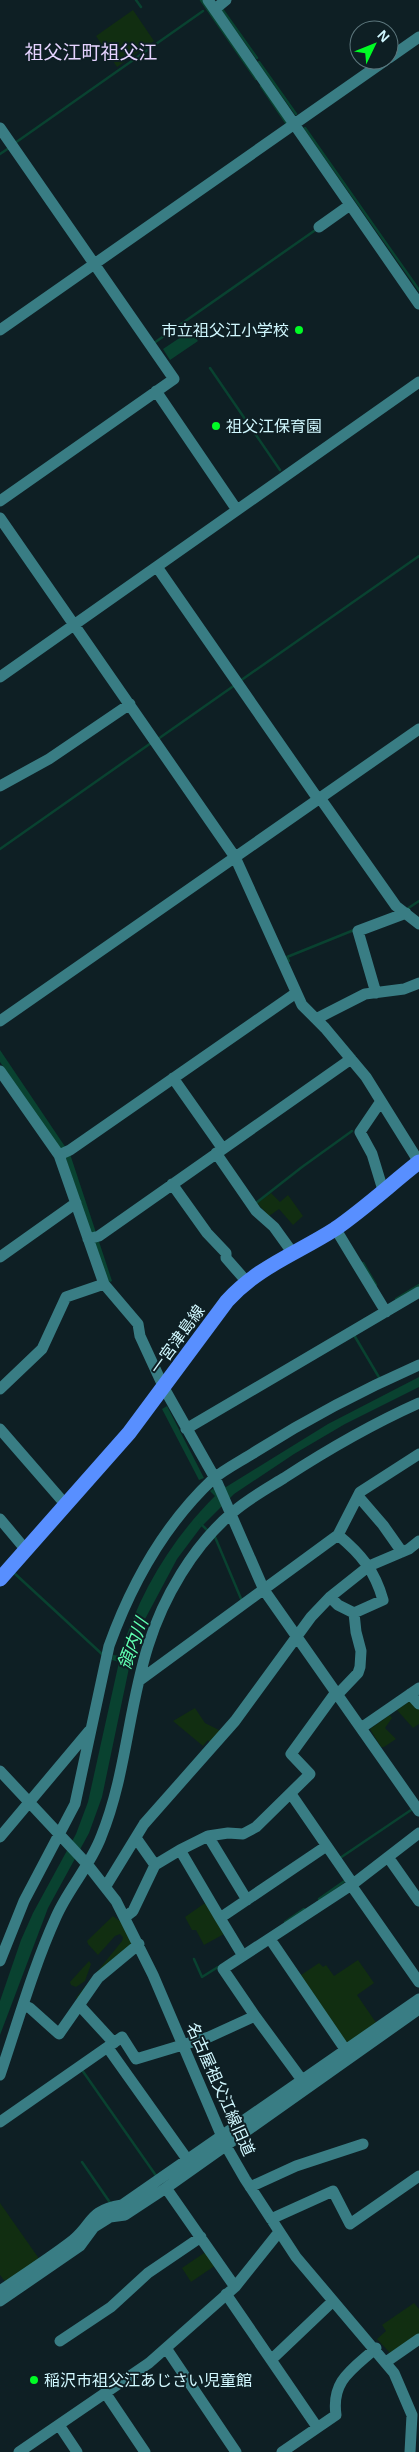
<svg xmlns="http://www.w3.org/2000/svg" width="419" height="2452" font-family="Arial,'Noto Sans JP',sans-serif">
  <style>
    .green { fill: #112e11 }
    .water { fill: #094230 }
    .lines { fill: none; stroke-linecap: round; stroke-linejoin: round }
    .stream { stroke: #094230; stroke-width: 2.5 }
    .minor { stroke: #397d84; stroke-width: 11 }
    .major { stroke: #588fff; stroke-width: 15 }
    .poi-dot { fill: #00fc25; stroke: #0e1f24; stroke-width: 2 }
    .labels { text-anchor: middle; stroke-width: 4; stroke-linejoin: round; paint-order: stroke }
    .poi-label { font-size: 16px; fill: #d1f8ff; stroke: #0e1f24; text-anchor: start }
    .street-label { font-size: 16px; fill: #d1f8ff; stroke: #0e1f24 }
    .water-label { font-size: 18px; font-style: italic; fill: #5fffb0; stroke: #0e1f24 }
    .quarter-label { font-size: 19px; fill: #e5d3ff; stroke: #0e1f24 }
  </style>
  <rect width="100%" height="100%" fill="#0e1f24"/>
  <path class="green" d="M 133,10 L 154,41 L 117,67 L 96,36 Z
    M 271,1193 L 280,1202 L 288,1195 L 303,1216 L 293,1225 L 279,1209 L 269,1216 L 257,1203 Z
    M 413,1699 L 419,1708 L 419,1724 L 413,1728 L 397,1710 Z
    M 195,1708 L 205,1723 L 223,1732 L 212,1744 L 208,1740 L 203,1746 L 173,1721 Z
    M 390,1715 L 392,1718 L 385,1728 L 396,1739 L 384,1747 L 381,1747 L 370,1729 Z
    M 205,1903 L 224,1934 L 204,1945 L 196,1930 L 192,1930 L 185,1917 Z
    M 113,1916 L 121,1922 L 133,1944 L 78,2000 L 76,1998 L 79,1994 L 122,1941 L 123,1937 L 120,1934 L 115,1936 L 98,1955 L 88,1944 L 87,1941 Z
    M 358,1960 L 374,1983 L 357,1995 L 377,2024 L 345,2046 L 298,1977 L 319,1963 L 323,1967 L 326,1965 L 334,1976 Z
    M 89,1961 L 91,1964 L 85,1981 L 76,1987 L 71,1985 L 70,1982 Z
    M 0,2203 L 40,2260 L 6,2283 L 0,2275 Z
    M 207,2251 L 216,2265 L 191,2282 L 182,2268 Z
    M 414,2303 L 419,2309 L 419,2336 L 390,2353 L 377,2339 L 386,2331 L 382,2325 Z"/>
  <path class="water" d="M 190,331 L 198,341 L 170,360 L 163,349 Z
    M 0,1050 L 70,1154 L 112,1281 L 108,1283 L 65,1156 L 0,1062 Z
    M 419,1377 L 419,1387 L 345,1424 L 294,1454 L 234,1494 L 201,1527 L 177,1559 L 144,1621 L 129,1668 L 102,1797 L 89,1833 L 48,1908 L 0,2035 L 0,2001 L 21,1940 L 33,1913 L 76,1834 L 88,1802 L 119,1662 L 112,1660 L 113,1655 L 120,1656 C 138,1595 170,1541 215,1496 L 210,1491 L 220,1483 L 226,1487 L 328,1424 Z
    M 167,1406 L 204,1478 L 199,1480 L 162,1409 Z"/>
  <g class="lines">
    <path class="stream" d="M 136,0 L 141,7
      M 201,0 L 256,79
      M 222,9 L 257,58
      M 259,62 L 296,114
      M 261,86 L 287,124
      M 305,128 L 419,290
      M 15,143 L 203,11
      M 0,154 L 9,148
      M 154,343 L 314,231
      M 210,368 L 280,470
      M 240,681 L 419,556
      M 158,739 L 235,685
      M 0,849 L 151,743
      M 407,909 L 419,901
      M 289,961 L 287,957 L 354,930
      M 256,1203 L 302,1167 L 352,1131
      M 363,1263 L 376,1285
      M 396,1299 L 419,1285
      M 354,1335 L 380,1379
      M 200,1523 L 208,1531
      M 215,1537 L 242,1601
      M 12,1571 L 103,1655
      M 340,1858 L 411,1810
      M 319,1899 L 346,1880
      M 285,1922 L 304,1909
      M 194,1959 L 202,1977 L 218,1967
      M 82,2070 L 157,2177
      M 82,2162 L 111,2204"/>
    <path class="minor" d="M 208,0 L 419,304
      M 215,9 L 226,0
      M 389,58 L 419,37
      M 0,128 L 174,379 L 0,501
      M 319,227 L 350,205
      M 0,330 L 386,60
      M 156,391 L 237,510
      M 0,518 L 235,857 L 302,1005 L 325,1028 L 366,1077 L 419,1162
      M 157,567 L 318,799
      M 0,677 L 419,382
      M 0,786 L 49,759 L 130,704
      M 320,798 L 396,906 L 419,924
      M 376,993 L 358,931 L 406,913
      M 316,1019 L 365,994 L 404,989 L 419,983
      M 0,1021 L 419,729
      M 0,1071 L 59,1155 L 104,1284 L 138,1324 L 140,1336 L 164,1388 L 216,1480 L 264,1590 L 419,1811
      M 173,1078 L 223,1149
      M 381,1101 L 360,1132 L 372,1154 L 383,1190
      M 216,1153 L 256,1211 L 274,1227 L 292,1252
      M 59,1155 L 70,1150 L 296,993
      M 172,1184 L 207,1233 L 226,1253 L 226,1258 L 247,1282
      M 335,1228 L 386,1312
      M 88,1239 L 99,1236 L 351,1059
      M 0,1257 L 76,1203
      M 0,1389 L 42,1349 L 66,1297 L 104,1284
      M 0,1429 L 66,1505
      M 186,1429 L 419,1292
      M 358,1496 L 383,1525 L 402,1552
      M 0,1519 L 26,1550
      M 338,1535 C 361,1554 375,1571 383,1600 L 354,1613
      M 330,1597 L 338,1605 L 354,1613 L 356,1632 L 361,1651 L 360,1667 L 358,1673 L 338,1694
      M 140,1680 L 338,1535 L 360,1492 L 419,1454
      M 410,1694 L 419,1704
      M 361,1728 L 419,1688
      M 0,1771 L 87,1864 L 116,1901 L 153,1975 L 226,2146 L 245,2179 L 296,2257 L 394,2373 L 412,2415 L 410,2452
      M 291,1794 L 353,1884
      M 208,1836 L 228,1833 L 243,1834 L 256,1827 L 310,1774 L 291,1754 L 336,1692
      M 0,1837 L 89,1731
      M 136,1838 L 155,1865 L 180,1850 L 220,1918 L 325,1847
      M 180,1850 L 208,1836 L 247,1900
      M 388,1857 L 419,1901
      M 351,1885 L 419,1982
      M 106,1886 L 144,1824 L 235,1721 L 311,1617 L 330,1597 L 369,1566 L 409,1549 L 419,1541
      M 125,1917 L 133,1911 L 155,1865
      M 220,1918 L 243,1956
      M 270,1939 L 349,2055
      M 0,1961 L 24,1901 L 75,1804 L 109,1646 C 131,1585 165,1524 213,1479 C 225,1469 241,1461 255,1452 C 307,1419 362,1390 419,1365
      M 23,2005 L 30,2008 L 59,2034 L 98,1978 L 139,1944
      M 79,2005 L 114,2043
      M 255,2016 L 302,2080
      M 108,2048 L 187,2159
      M 0,2075 C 18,2022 33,1968 56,1917 C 68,1889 90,1866 101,1837 C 126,1776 128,1709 148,1646 C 163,1598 193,1546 232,1513 C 248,1499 266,1489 284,1478 C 327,1450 372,1424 419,1403
      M 0,2122 L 122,2037 L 136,2059 L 209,2037 L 255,2016 L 223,1969 L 353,1884 L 419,1833
      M 250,2187 L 296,2166 L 363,2144
      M 271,2219 L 333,2191 L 350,2224 L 419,2176
      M 235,2287 L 166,2188 L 419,2009
      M 0,2291 C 24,2274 50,2258 73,2240 C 94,2223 87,2211 122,2205 L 419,1999
      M 226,2294 L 317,2427
      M 0,2301 L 80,2246 L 94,2227 L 110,2217 L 125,2215 L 166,2188
      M 60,2341 L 111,2307 L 148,2273 L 201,2237
      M 166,2348 L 236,2452
      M 271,2360 L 333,2301
      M 386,2362 L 419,2339
      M 106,2394 L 145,2452
      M 59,2425 L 77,2452
      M 19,2452 L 149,2363 L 235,2287 L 279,2232
      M 282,2452 L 336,2415 C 331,2380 353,2369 376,2348"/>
    <path class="major" d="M 0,1579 L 129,1433 L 227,1301 C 259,1266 296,1254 335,1229 C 364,1209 391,1184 419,1162"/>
  </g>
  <g class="poi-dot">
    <circle cx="299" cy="330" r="5"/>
    <circle cx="216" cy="426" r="5"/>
    <circle cx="34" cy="2380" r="5"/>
  </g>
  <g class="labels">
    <g class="poi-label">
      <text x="289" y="336" text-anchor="end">市立祖父江小学校</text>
      <text x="226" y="432">祖父江保育園</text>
      <text x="44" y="2386">稲沢市祖父江あじさい児童館</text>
    </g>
    <g class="street-label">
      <text transform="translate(177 1339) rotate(-54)" y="6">一宮津島線</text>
      <text transform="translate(221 2089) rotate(66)" y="6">名古屋祖父江線旧道</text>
    </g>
    <g class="water-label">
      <text transform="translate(133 1644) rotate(-69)" y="6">領内川</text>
    </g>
    <g class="quarter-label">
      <text x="91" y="59">祖父江町祖父江</text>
    </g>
  </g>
  <g transform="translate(374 45) rotate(47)"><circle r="24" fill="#0e1f24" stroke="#5c767c"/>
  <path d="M0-4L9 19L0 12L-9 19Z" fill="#00fc25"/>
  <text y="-8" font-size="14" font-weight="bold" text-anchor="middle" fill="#d1f8ff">N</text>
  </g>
</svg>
